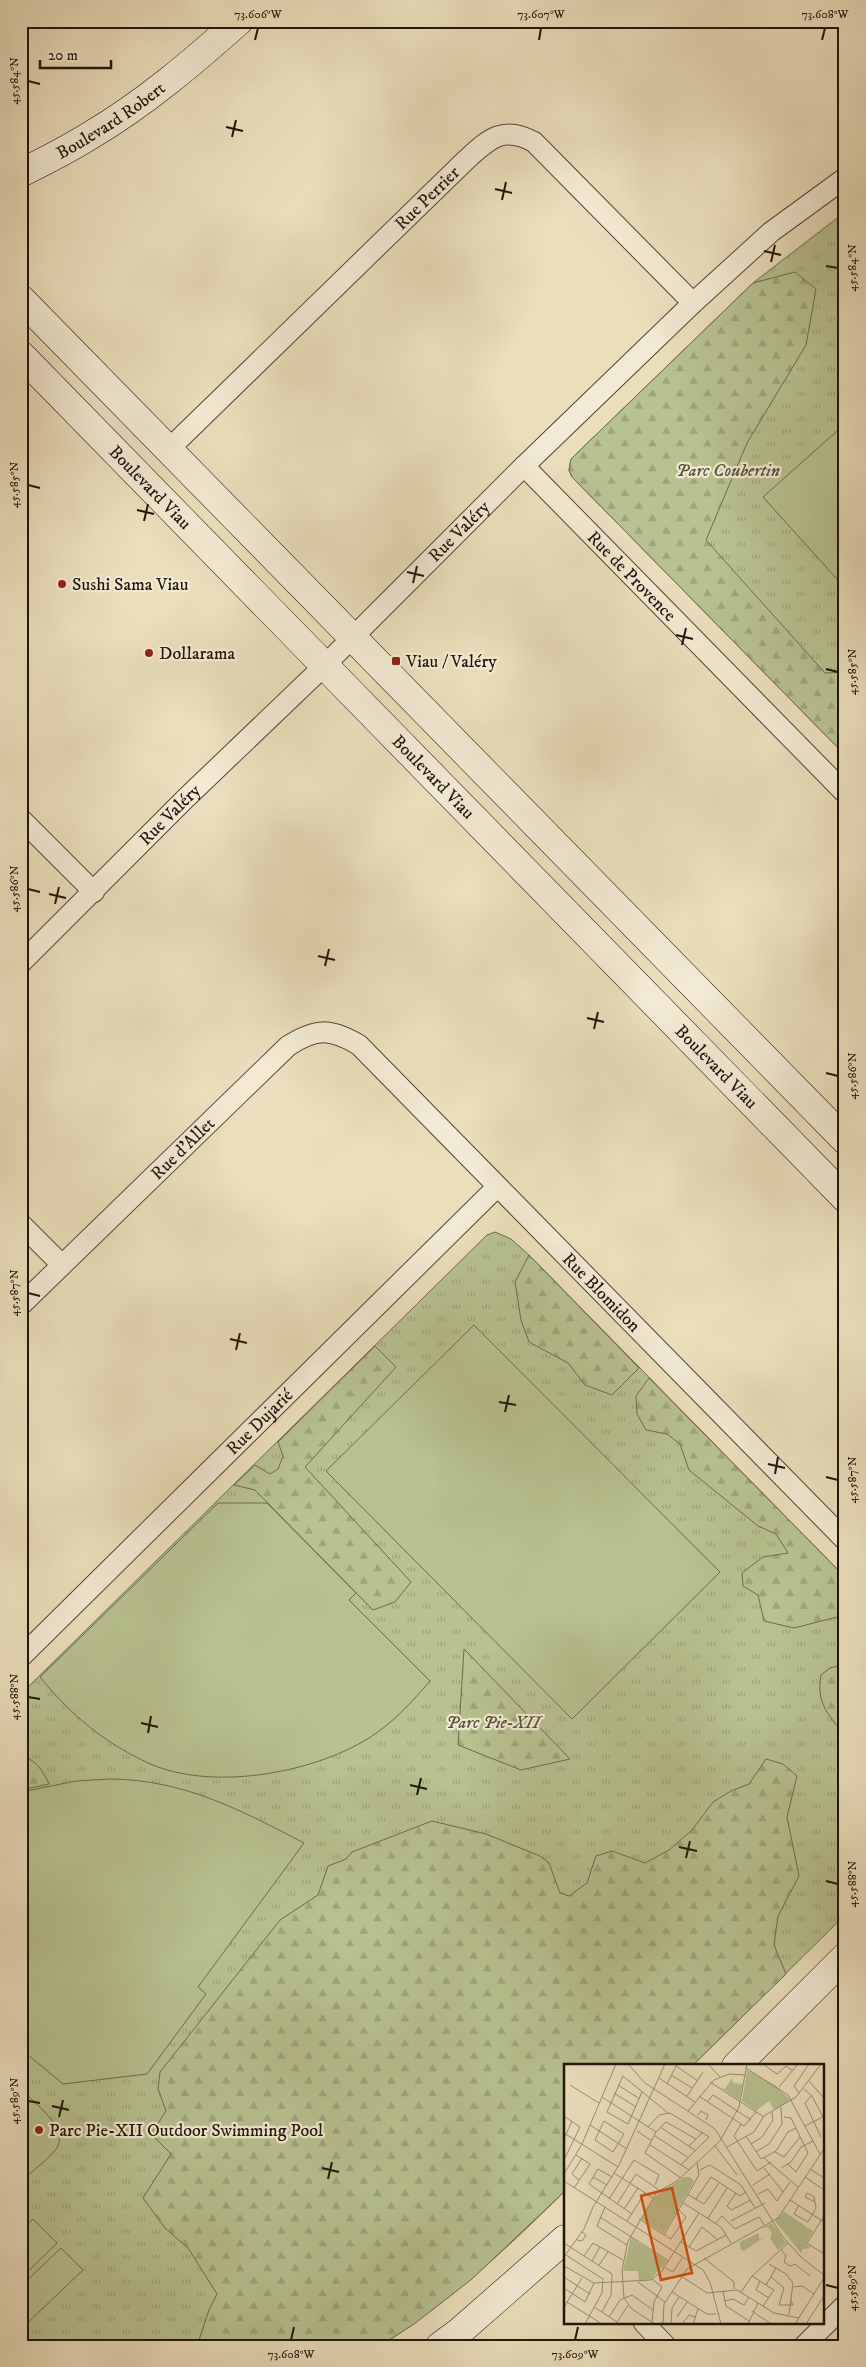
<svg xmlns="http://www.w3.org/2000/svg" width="866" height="2367" font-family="'IM FELL DW Pica',serif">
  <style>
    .grass { fill: url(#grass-tufts); stroke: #6c6b4e }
    .forest { fill: url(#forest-firs); stroke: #6c6b4e }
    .pitch { fill: #b8c190; stroke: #6c6b4e }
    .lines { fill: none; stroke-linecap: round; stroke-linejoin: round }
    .street-casing { stroke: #524737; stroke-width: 22 }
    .secondary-casing { stroke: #1f150b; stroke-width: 29 }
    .street { stroke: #f2ead3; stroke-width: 20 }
    .secondary { stroke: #f2ead3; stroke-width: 28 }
    .ticks { fill: none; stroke: #1f150b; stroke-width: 2 }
    .poi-dot { fill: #8f2418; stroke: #f2ead3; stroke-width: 2 }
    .labels { text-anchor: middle; stroke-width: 4.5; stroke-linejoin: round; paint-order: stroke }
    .street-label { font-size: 18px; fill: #1f150b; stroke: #f2ead3 }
    .park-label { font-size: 18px; font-style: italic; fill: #55513a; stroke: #f2ead3 }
    .poi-label { font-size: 18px; fill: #1f150b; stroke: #f2ead3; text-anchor: start }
    .inset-road { fill: none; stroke: #998e75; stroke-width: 1 }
    .view { fill: #d4520c; fill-opacity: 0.15; stroke: #d4520c; stroke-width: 2.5 }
    .inset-edge { fill: none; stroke: #1f150b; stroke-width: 2.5 }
    .neatline { fill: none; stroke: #1f150b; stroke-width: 2 }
    .ticks-label { font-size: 12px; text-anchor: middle; fill: #1f150b }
  </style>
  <defs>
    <pattern id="grass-tufts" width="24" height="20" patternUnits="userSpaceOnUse" patternTransform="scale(1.25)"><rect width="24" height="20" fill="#b8c190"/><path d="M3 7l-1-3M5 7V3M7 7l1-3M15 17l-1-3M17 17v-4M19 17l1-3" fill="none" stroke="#9ea57b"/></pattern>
    <pattern id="forest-firs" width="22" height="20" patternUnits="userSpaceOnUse" patternTransform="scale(1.25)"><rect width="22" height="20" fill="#b8c190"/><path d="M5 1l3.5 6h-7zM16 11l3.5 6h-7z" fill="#9ea57b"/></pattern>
  </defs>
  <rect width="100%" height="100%" fill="#ebdebc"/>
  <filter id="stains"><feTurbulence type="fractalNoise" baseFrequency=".004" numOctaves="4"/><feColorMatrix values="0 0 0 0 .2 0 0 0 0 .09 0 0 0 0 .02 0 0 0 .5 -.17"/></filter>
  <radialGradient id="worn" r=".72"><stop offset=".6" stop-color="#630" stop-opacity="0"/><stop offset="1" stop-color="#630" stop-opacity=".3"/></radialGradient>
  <path class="grass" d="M 845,212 L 845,755 L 572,477 L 569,470 L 571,459 L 753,283 Z
    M 495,1232 L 511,1239 L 529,1255 L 845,1577 L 845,1915 L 692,2066 L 565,2066 L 565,2191 C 506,2249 450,2302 380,2346 L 21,2346 L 21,1694 L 487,1235 Z"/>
  <path class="forest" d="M 795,272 L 816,289 L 806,345 L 747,443 L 706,540 L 825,673 L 845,672 L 845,755 L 572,477 L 569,470 L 571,459 L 753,283 Z
    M 529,1255 L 639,1368 L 612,1395 L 585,1385 L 568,1363 L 529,1342 L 521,1320 L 515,1282 Z
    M 375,1346 L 396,1367 L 305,1467 L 411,1582 L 395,1602 L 373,1610 L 255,1490 L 234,1485 L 255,1465 L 270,1474 L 278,1469 L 283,1456 L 278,1442 Z
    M 649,1378 L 845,1577 L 845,1615 L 794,1628 L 764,1621 L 758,1595 L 743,1586 L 742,1573 L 763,1557 L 788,1553 L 776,1534 L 758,1526 L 689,1470 L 680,1444 L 667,1434 L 646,1430 L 637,1414 L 636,1396 Z
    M 464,1649 L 570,1759 L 521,1770 L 458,1745 Z
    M 838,1666 L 845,1669 L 845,1735 C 828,1715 816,1703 821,1675 L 830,1668 Z
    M 21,1755 C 36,1760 43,1771 49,1784 L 21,1790 Z
    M 766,1759 L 783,1764 L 797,1776 L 787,1817 L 799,1876 L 778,1916 L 774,1945 L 786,1974 L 692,2066 L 565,2066 L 565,2191 L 472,2279 L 414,2324 L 380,2346 L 197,2346 L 209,2310 L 217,2294 L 188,2248 L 165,2228 L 143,2198 L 171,2154 L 151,2134 L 166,2111 L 158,2089 L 160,2072 L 280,1920 L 318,1895 L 328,1866 L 346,1859 L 352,1852 L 432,1821 L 486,1834 L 540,1856 L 549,1863 L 560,1893 L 569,1896 L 587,1883 L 596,1856 L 612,1851 L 645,1863 L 669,1850 L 692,1830 L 713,1802 L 731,1791 L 749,1784 Z"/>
  <path class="pitch" d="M 845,424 L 845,588 L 763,497 Z
    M 474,1325 L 720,1572 L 572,1719 L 326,1471 Z
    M 218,1503 L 267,1503 L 356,1593 L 349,1600 L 430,1681 C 412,1702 393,1723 369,1738 C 311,1774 209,1792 146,1762 C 102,1741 70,1714 40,1677 Z
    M 111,1779 C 184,1780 241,1810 304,1843 L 198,1987 L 206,1994 L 147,2074 L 63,2084 L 21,2049 L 21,1792 L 76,1781 Z
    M 21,2090 C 33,2101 67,2127 58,2146 C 53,2156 30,2173 21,2181 Z
    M 33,2219 L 57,2243 L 21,2278 L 21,2231 Z
    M 61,2248 L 83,2270 L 21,2329 L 21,2286 Z"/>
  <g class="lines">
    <defs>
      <g id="street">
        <path id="s1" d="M 169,449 L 466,160 C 489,139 503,125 534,142 L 693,303"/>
        <path id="s2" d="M 524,466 L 845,793"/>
        <path d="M 21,819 L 94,892"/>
        <path id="s3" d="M 21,963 L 186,798 L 324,666 L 524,466 L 693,303 L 771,232 L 845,178"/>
        <path d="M 21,1224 L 62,1265"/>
        <path id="s4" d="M 21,1305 L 288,1046 C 316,1028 330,1028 359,1045 L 845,1540"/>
        <path id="s5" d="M 21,1657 L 497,1187"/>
        <path d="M 644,2323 L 666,2346"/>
        <path d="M 804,2346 L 845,2305"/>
      </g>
      <g id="secondary">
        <path id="s6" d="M 21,173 C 45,161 69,149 91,135 C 145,103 193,62 239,21"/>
        <path d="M 21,299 L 845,1140"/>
        <path id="s7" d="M 21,355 L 845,1198"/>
        <path d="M 736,2066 L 845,1957"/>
        <path d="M 440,2346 L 459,2332 L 565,2239"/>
      </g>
    </defs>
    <use href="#street" class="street-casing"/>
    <use href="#secondary" class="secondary-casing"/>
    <use href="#street" class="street"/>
    <use href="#secondary" class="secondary"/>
  </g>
  <path class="ticks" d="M 255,40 L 258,28M 539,40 L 541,28M 822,40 L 825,28M 28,81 L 40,84M 226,127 L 243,131M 232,137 L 236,120M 495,189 L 512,193M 502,200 L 506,182M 764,251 L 781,255M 771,262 L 775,245M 826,266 L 838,268M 28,485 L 40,488M 137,510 L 154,514M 144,521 L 148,504M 407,572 L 424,576M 413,583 L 417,566M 676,635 L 693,639M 682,645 L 686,628M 826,669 L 838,672M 28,889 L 40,892M 49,894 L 66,898M 55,904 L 59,887M 318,956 L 335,960M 325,966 L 329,949M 587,1018 L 604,1022M 594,1029 L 598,1012M 826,1073 L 838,1076M 28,1293 L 40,1296M 230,1339 L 247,1343M 236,1350 L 240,1333M 499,1402 L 516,1405M 505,1412 L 509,1395M 768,1464 L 785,1468M 775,1474 L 778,1457M 826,1477 L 838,1480M 28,1697 L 40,1699M 141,1723 L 158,1727M 148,1733 L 151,1716M 410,1785 L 427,1789M 417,1795 L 421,1778M 679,1847 L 697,1851M 686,1858 L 690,1841M 826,1881 L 838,1884M 28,2101 L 40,2103M 52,2106 L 69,2110M 59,2117 L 63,2100M 322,2168 L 339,2172M 328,2179 L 332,2162M 826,2285 L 838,2288M 291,2340 L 294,2327M 575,2340 L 578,2327"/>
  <g class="poi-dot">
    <circle cx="62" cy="584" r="5"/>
    <circle cx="149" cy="653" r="5"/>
    <rect x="391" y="656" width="10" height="10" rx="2.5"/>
    <circle cx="39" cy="2130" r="5"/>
  </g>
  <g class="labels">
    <g class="street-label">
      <text dy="6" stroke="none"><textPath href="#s6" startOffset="104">Boulevard Robert</textPath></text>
      <text dy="6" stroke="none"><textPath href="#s1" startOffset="360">Rue Perrier</textPath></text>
      <text dy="6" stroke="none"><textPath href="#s7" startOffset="185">Boulevard Viau</textPath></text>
      <text dy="6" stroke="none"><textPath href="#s3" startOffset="615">Rue Valéry</textPath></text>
      <text dy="6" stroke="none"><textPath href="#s2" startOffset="154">Rue de Provence</textPath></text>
      <text dy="6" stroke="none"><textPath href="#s7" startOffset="590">Boulevard Viau</textPath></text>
      <text dy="6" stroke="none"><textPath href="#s3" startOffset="210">Rue Valéry</textPath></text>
      <text dy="6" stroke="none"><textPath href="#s7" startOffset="995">Boulevard Viau</textPath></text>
      <text dy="6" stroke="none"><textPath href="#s4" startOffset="225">Rue d'Allet</textPath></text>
      <text dy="6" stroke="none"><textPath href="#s4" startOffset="795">Rue Blomidon</textPath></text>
      <text dy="6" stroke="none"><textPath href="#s5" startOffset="335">Rue Dujarié</textPath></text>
    </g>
    <g class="park-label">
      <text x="728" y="476">Parc Coubertin</text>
      <text x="493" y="1728">Parc Pie-XII</text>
    </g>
    <g class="poi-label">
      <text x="72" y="590">Sushi Sama Viau</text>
      <text x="159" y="659">Dollarama</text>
      <text x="406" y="667">Viau / Valéry</text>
      <text x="49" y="2136">Parc Pie-XII Outdoor Swimming Pool</text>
    </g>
  </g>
  <g transform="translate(564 2064)">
    <rect width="260" height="260" fill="#ebdebc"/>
    <path d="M 183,6 L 211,21 L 226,36 L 210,46 L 205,37 L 192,47 L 178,37 ZM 168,14 L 169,19 L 179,20 L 175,36 L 156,23 L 161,25 ZM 120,113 L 126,113 L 130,117 L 100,169 L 77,155 L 92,132 ZM 220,148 L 249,167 L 242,179 L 247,184 L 238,185 L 238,190 L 211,157 ZM 208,159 L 222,179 L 214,186 L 206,174 L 208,169 L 204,163 L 196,165 ZM 67,174 L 103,197 L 87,215 L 75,217 L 74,207 L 59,207 Z" fill="#b8c190"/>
    <path d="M 204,29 L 209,32 L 213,40 L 222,35 L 219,29 L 225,35 L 214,43 L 205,37 L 195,43 L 195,36 L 198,38 ZM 106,122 L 101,127 L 105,136 L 100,145 L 91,146 L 84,152 L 84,146 L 91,133 ZM 220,148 L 237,159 L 235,162 L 220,154 L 220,159 L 213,159 ZM 67,174 L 103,197 L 98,205 L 98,196 L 93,192 L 78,187 L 77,196 L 70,190 L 76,187 L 71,178 L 65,178 Z" fill="#b8c190"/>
    <path d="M 108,135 L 116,139 L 108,147 L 112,149 L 106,158 L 98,153 L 106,147 L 101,146 ZM 195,169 L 195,175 L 199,174 L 180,187 L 176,185 L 176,178 Z" fill="#b8c190"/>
    <path class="inset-road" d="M 64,0 L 81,19 L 151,65 L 218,172 L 238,194 L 260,211M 144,0 L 156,13M 199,0 L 213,10 L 222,2 L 229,7M 112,2 L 134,17M 182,4 L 224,31 L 256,90M 107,11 L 128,24M 95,14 L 131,38M 245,17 L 260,34M 146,18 L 200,53M 103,20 L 113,0M 6,21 L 35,39M 54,21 L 76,35M 215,23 L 234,0M 240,25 L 248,32 L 259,53M 78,28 L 64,60 L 43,48 L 59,12 L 104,49M 50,29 L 72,43M 235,29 L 230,22 L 245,0M 248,31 L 241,39 L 257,73M 123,32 L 139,8M 135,32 L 180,62 L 192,48M 38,33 L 92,68M 143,38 L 149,31 L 187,56M 124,47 L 150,16 L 165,10 L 181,11M 134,51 L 137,47 L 144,51 L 142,56M 0,52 L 16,63 L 0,96M 220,53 L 227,54 L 244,89 L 232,108 L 224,100M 40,57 L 60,70 L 49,88 L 31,76 ZM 177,60 L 170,72 L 193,107 L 207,98M 26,61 L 63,85M 241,62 L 259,53M 84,63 L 95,51 L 106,49 L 145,73 L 117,101M 96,63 L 132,87M 73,67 L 88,77M 0,69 L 54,103M 91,72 L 125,94M 182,72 L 197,95 L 212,87 L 224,68 L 232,64M 0,75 L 8,57M 187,80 L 198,73 L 209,56 L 208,48M 86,81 L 125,106M 125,82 L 139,68M 151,82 L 173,111M 163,83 L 190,68 L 200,52 L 232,33 L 257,0M 192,88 L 205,80 L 218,60 L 217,43M 211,88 L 220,93 L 236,73M 200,94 L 234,123M 200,104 L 219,128M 217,104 L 227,98 L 237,83 L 249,77M 246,105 L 260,114M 136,106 L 146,101 L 177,121 L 191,144M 50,109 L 89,134M 0,110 L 18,80 L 52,0M 29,113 L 43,121M 48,113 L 34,105 L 25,120 L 68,150M 241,113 L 260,126M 117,114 L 81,89 L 92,68 L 102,58 L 132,75M 15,116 L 8,110 L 18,94M 0,117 L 139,206 L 146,218 L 157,260M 189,121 L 206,110M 10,124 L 26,100 L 12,91M 172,129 L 163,142 L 167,146 L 187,136M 123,130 L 140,140 L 155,119M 194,130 L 204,125 L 213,137 L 226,118M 45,135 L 70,96 L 95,111 L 91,121M 132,135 L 147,113 L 176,132 L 182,128M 226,136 L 260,158M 118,138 L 157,163 L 167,179M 53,140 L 72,110 L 95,126M 235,141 L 230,150 L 244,158 L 252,144 L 250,133 L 249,132 L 243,129 L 241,133 L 251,138M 41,143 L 33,162 L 63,181M 60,145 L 74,124M 260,152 L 243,179 L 260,190M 36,153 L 105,197M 144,154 L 163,124M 75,155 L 107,175 L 122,153 L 115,146M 63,157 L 81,129M 167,157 L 201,139M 152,159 L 158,152 L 171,165 L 195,153 L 200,161M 100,171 L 135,111 L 133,99M 13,176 L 18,177 L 22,171 L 18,168M 117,178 L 132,187 L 162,171M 0,179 L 48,210 L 47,231 L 38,248M 125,183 L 138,163 L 154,176M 217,185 L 222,192 L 220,198 L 226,202 L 231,200 L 246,212M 2,191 L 39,215 L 38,229 L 21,260M 20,192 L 29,179 L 59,196M 0,193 L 20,165 L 29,143 L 55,101 L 101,0M 140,194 L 170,218 L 170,225M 28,197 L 36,183M 205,200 L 222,210 L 229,219 L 225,251M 35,201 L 44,188M 0,202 L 30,219 L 87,216 L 98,207 L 135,149M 101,204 L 109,208 L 118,194M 117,212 L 143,229 L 173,226 L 210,249 L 235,254M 188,212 L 210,226 L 199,242M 0,213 L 26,230M 207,213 L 220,224 L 215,241 L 229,241 L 227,237M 196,217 L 192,226 L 205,234M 74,218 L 101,238M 202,221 L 212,204M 230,223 L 238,222 L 250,230M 0,224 L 21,238 L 30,219M 159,227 L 162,242 L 185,257M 108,228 L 143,250 L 152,250M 177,228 L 188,212 L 224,179M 160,237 L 169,235 L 180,241 L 185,233M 3,238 L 38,260M 0,243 L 18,214M 30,243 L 53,258M 188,247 L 207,260M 45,253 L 56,236 L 68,231 L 89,246M 113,253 L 123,238M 88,258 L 90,238 L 98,223 L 88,215M 119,259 L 125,251 L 131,253M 52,260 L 64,241M 91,260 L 68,245 L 60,234 L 58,206 L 64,177 L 93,128 L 113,117 L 156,77 L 175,43 L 183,0M 99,260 L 100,240 L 123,205 L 214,154 L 260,85M 107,260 L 108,244 L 115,233M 129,260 L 134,245M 184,260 L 194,239M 231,260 L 260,214M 242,260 L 260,232"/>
    <path class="view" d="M 108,124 L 128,209 L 97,216 L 77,132 Z"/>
    <rect width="260" height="260" class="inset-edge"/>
  </g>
  <rect width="866" height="2367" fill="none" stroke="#ebdebc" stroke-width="55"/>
  <path d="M40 60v8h71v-8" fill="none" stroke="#1f150b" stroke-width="2.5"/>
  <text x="48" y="60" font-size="15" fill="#1f150b" stroke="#f2ead3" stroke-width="4" paint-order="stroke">20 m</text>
  <rect x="28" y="28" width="810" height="2312" class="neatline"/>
  <g class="ticks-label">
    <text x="258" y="18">73.606°W</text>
    <text x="541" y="18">73.607°W</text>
    <text x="825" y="18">73.608°W</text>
    <text transform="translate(14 81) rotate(-90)" y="4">45.584°N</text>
    <text transform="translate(852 268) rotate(-90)" y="4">45.584°N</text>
    <text transform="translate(14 485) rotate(-90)" y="4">45.585°N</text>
    <text transform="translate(852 672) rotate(-90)" y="4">45.585°N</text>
    <text transform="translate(14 889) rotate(-90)" y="4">45.586°N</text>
    <text transform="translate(852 1076) rotate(-90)" y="4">45.586°N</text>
    <text transform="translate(14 1293) rotate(-90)" y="4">45.587°N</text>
    <text transform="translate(852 1480) rotate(-90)" y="4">45.587°N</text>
    <text transform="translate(14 1697) rotate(-90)" y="4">45.588°N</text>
    <text transform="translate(852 1884) rotate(-90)" y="4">45.588°N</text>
    <text transform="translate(14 2101) rotate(-90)" y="4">45.589°N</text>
    <text transform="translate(852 2288) rotate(-90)" y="4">45.589°N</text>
    <text x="291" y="2358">73.608°W</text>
    <text x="575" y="2358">73.609°W</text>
  </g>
  <rect width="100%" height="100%" filter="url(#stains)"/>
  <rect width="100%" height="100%" fill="url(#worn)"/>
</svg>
